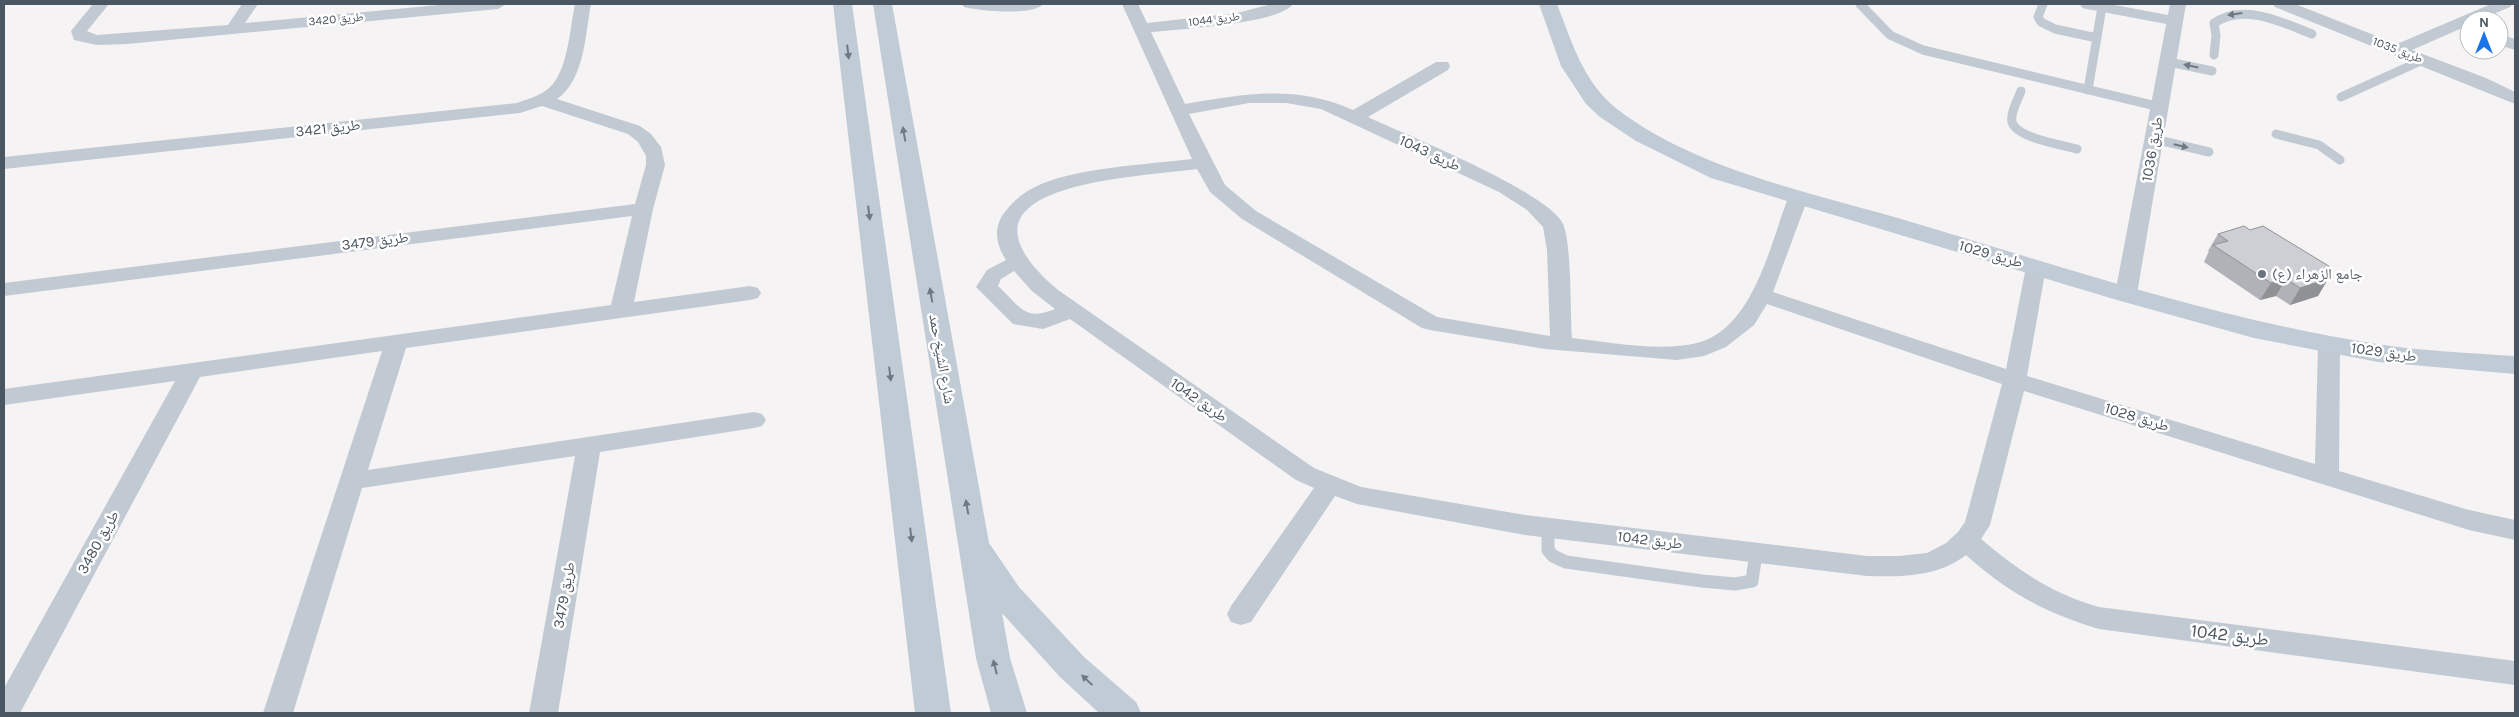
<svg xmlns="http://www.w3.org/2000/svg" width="2519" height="717" font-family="Karla,'Noto Naskh Arabic',sans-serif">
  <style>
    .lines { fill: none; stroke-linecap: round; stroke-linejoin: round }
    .lane-far1 { stroke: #c1cad2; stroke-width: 9 }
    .lane { stroke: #c1cad2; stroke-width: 13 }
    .street { fill: #c1cad2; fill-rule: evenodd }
    .secondary { fill: #c1cbd6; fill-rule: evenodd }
    .wall { fill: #b0b2b7 }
    .shaded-wall { fill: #909195 }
    .building { fill: #cdcfd5; stroke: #909195 }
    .oneway { fill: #6e7983 }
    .oneway2 { fill: #6e7984 }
    .worship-dot { fill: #6b7280; stroke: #fff; stroke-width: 2 }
    .labels { text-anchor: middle; stroke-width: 5; stroke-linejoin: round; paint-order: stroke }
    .far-street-label { font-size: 12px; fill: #4a5661; stroke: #fff }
    .street-label { font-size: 15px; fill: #4a5661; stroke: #fff }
    .worship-label { font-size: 15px; fill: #5b616d; stroke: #fff; text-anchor: start }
    .near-street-label { font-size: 18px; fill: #4a5661; stroke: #fff }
  </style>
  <rect width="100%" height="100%" fill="#f5f3f3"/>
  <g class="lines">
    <path class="lane-far1" d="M 1860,4 L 1890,35 L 1923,50 L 2160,107
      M 2043,4 L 2038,17 L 2041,22 L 2055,29 L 2097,38
      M 2085,4 L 2175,21
      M 2214,55 L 2216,35 L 2214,23 C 2245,3 2281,22 2312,34
      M 2169,62 L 2212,71
      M 2088,90 L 2102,7
      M 2021,91 C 2018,100 2010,112 2012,122 C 2016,138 2063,145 2077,149
      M 2341,97 L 2423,60
      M 2276,134 L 2319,145 L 2340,160
      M 2154,139 L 2209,152"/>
    <path class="lane" d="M 1548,528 L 1548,550 L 1553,556 L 1566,562 L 1702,581 L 1735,584 L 1752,581 L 1756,553"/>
    <path class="street" d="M 93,4 L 109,4 L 87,31 L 97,35 L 228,25 L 242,4 L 258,4 L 245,23 L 450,4 L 506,4 L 498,9 L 127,44 L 97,45 L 74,40 L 71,31 Z
      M 575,4 L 591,4 C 585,35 585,79 557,99 L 640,126 L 651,134 L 661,147 L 665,165 L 653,209 L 634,302 L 750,286 L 758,288 L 761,293 L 758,298 L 750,300 L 406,348 L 368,470 L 754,412 L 762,414 L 766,420 L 762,426 L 754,428 L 600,452 L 558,713 L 529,713 L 575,456 L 362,488 L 293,713 L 263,713 L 382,351 L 200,377 L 20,713 L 4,713 L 4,688 L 175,381 L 4,405 L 4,389 L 611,305 L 632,216 L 4,296 L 4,283 L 635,204 L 646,165 L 646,156 L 638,142 L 628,134 L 542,106 L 520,113 L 4,169 L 4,157 L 517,103 C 528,99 540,96 549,88 C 568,72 570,27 575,4 Z
      M 962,4 L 1043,4 C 1035,16 978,11 964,7 Z
      M 1122,4 L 1138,4 L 1147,23 L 1237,13 L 1272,4 L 1293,4 C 1279,24 1177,29 1151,32 L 1185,104 C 1244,94 1296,84 1353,110 L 1436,62 L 1448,62 L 1450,66 L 1448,70 L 1368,117 C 1406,135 1547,191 1563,224 C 1572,245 1570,313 1572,338 C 1609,342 1660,352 1697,343 C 1753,329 1770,245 1788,198 L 1791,194 L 1805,194 L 1808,198 L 1773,292 L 2006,369 L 2026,267 L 2029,263 L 2036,261 L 2043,263 L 2046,267 L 2027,376 L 2315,464 L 2318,344 L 2321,339 L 2329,337 L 2337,339 L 2340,344 L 2339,471 L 2469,510 L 2515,520 L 2515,540 L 2469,530 L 2024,391 L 1990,525 L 1981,539 C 2017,570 2053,594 2099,607 L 2515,661 L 2515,685 L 2099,629 C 2046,613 2008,593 1966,555 C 1938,577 1901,577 1867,576 L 1525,535 L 1357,504 L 1335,496 L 1251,622 L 1241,625 L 1231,622 L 1227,614 L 1231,606 L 1314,488 L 1296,480 L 1070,319 L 1043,329 L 1013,324 L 976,287 L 987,270 L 1006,260 C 996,245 993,228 1004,213 C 1012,203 1021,194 1033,188 C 1073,167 1146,165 1192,159 ZM 1249,103 L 1286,103 L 1321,109 L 1499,192 L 1527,210 L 1543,227 L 1547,250 L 1550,336 L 1437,317 L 1256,211 L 1225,185 L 1189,114 ZM 1197,169 L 1210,192 L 1242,219 L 1422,328 L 1430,330 L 1545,349 L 1677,360 L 1704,356 L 1726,347 L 1754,325 L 1767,304 L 2002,384 L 1965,522 L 1958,532 L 1946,543 L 1927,553 L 1899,556 L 1867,556 L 1525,515 L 1361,487 L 1314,468 L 1058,290 C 933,184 1130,178 1197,169 ZM 1014,271 L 1032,291 L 1055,309 C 1024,322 1020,306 998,286 L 1001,279 Z
      M 2170,4 L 2186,4 L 2137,294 L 2134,299 L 2126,301 L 2118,299 L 2115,294 Z
      M 2273,4 L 2295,4 L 2397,44 L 2491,4 L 2512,4 L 2510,7 L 2480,20 L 2469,20 L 2469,25 L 2412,50 L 2486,78 L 2515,92 L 2515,104 L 2275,7 Z
      M 2499,34 L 2515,39 L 2515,50 L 2499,45 Z"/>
    <path class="secondary" d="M 833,4 L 852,4 L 951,713 L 915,713 Z
      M 873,4 L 892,4 L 989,543 L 1019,587 L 1084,657 L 1136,702 L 1141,713 L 1099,713 L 1060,677 L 1002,613 L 1010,658 L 1027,713 L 991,713 L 976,658 Z
      M 1539,4 L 1557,4 C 1572,42 1583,82 1617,109 C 1696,170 1813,193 1908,221 C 2063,267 2217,319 2377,344 C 2422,351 2469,353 2515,356 L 2515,374 L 2378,362 L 2254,338 L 2117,300 L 1711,178 L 1636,141 L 1600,117 L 1586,104 L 1561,66 Z"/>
  </g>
  <path class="wall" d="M 2218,234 L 2326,278 L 2328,279 L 2318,296 L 2290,305 L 2276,296 L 2260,300 L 2204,262 L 2209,251 L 2208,251 Z"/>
  <path class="shaded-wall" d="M 2332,268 L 2324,280 L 2328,279 L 2318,296 L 2290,305 L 2300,288 L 2318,273 Z
    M 2286,279 L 2276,296 L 2260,300 L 2271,283 Z"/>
  <path class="building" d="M 2244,226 L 2250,230 L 2263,226 L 2332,268 L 2318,273 L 2328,279 L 2300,288 L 2286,279 L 2271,283 L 2213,245 L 2228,241 L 2218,234 Z"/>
  <defs><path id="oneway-solid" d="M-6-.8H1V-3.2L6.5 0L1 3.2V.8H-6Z" transform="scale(1.25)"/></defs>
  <g class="oneway">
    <use href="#oneway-solid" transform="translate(2235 14) rotate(172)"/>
    <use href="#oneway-solid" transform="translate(2191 66) rotate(-168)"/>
    <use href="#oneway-solid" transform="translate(2181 146) rotate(13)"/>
  </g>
  <g class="oneway2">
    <use href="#oneway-solid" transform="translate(848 52) rotate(83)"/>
    <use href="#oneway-solid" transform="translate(904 134) rotate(-100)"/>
    <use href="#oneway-solid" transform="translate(869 213) rotate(83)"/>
    <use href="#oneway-solid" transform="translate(931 295) rotate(-100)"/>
    <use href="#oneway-solid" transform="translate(890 374) rotate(83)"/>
    <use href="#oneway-solid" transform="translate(967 507) rotate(-100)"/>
    <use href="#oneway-solid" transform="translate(911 535) rotate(83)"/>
    <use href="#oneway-solid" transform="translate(995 667) rotate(-104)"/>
    <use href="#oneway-solid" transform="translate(1087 680) rotate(-137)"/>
  </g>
  <circle class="worship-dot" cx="2262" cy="274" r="5"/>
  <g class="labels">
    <g class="far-street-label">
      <text transform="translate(336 19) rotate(-5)" y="4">طريق 3420</text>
      <text transform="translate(1214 19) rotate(-7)" y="4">طريق 1044</text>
      <text transform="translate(2398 50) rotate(21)" y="4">طريق 1035</text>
    </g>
    <g class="street-label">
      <text transform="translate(328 128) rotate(-6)" y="5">طريق 3421</text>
      <text transform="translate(2152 149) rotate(-80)" y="5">طريق 1036</text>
      <text transform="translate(1430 153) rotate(25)" y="5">طريق 1043</text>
      <text transform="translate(375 241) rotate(-7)" y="5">طريق 3479</text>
      <text transform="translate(1991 254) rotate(16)" y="5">طريق 1029</text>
      <text transform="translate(2384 352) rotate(8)" y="5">طريق 1029</text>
      <text transform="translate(942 359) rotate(80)" y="5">شارع الشيخ حمد</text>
      <text transform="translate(1199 400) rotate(35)" y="5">طريق 1042</text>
      <text transform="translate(2137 417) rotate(17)" y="5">طريق 1028</text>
      <text transform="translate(1650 540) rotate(7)" y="5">طريق 1042</text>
      <text transform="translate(98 542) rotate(-61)" y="5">طريق 3480</text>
      <text transform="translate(564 595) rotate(-80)" y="5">طريق 3479</text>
    </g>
    <g class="worship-label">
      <text x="2272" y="279">جامع الزهراء (ع)</text>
    </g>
    <g class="near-street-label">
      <text transform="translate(2230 635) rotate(7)" y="6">طريق 1042</text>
    </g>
  </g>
  <rect width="2519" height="717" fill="none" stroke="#4a5661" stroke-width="10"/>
  <g transform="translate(2484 35)"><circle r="24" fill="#ffffff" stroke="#b7bbc0"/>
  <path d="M0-4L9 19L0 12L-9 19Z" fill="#1a73e8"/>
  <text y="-8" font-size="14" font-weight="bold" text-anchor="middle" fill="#4a5661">N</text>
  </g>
</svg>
